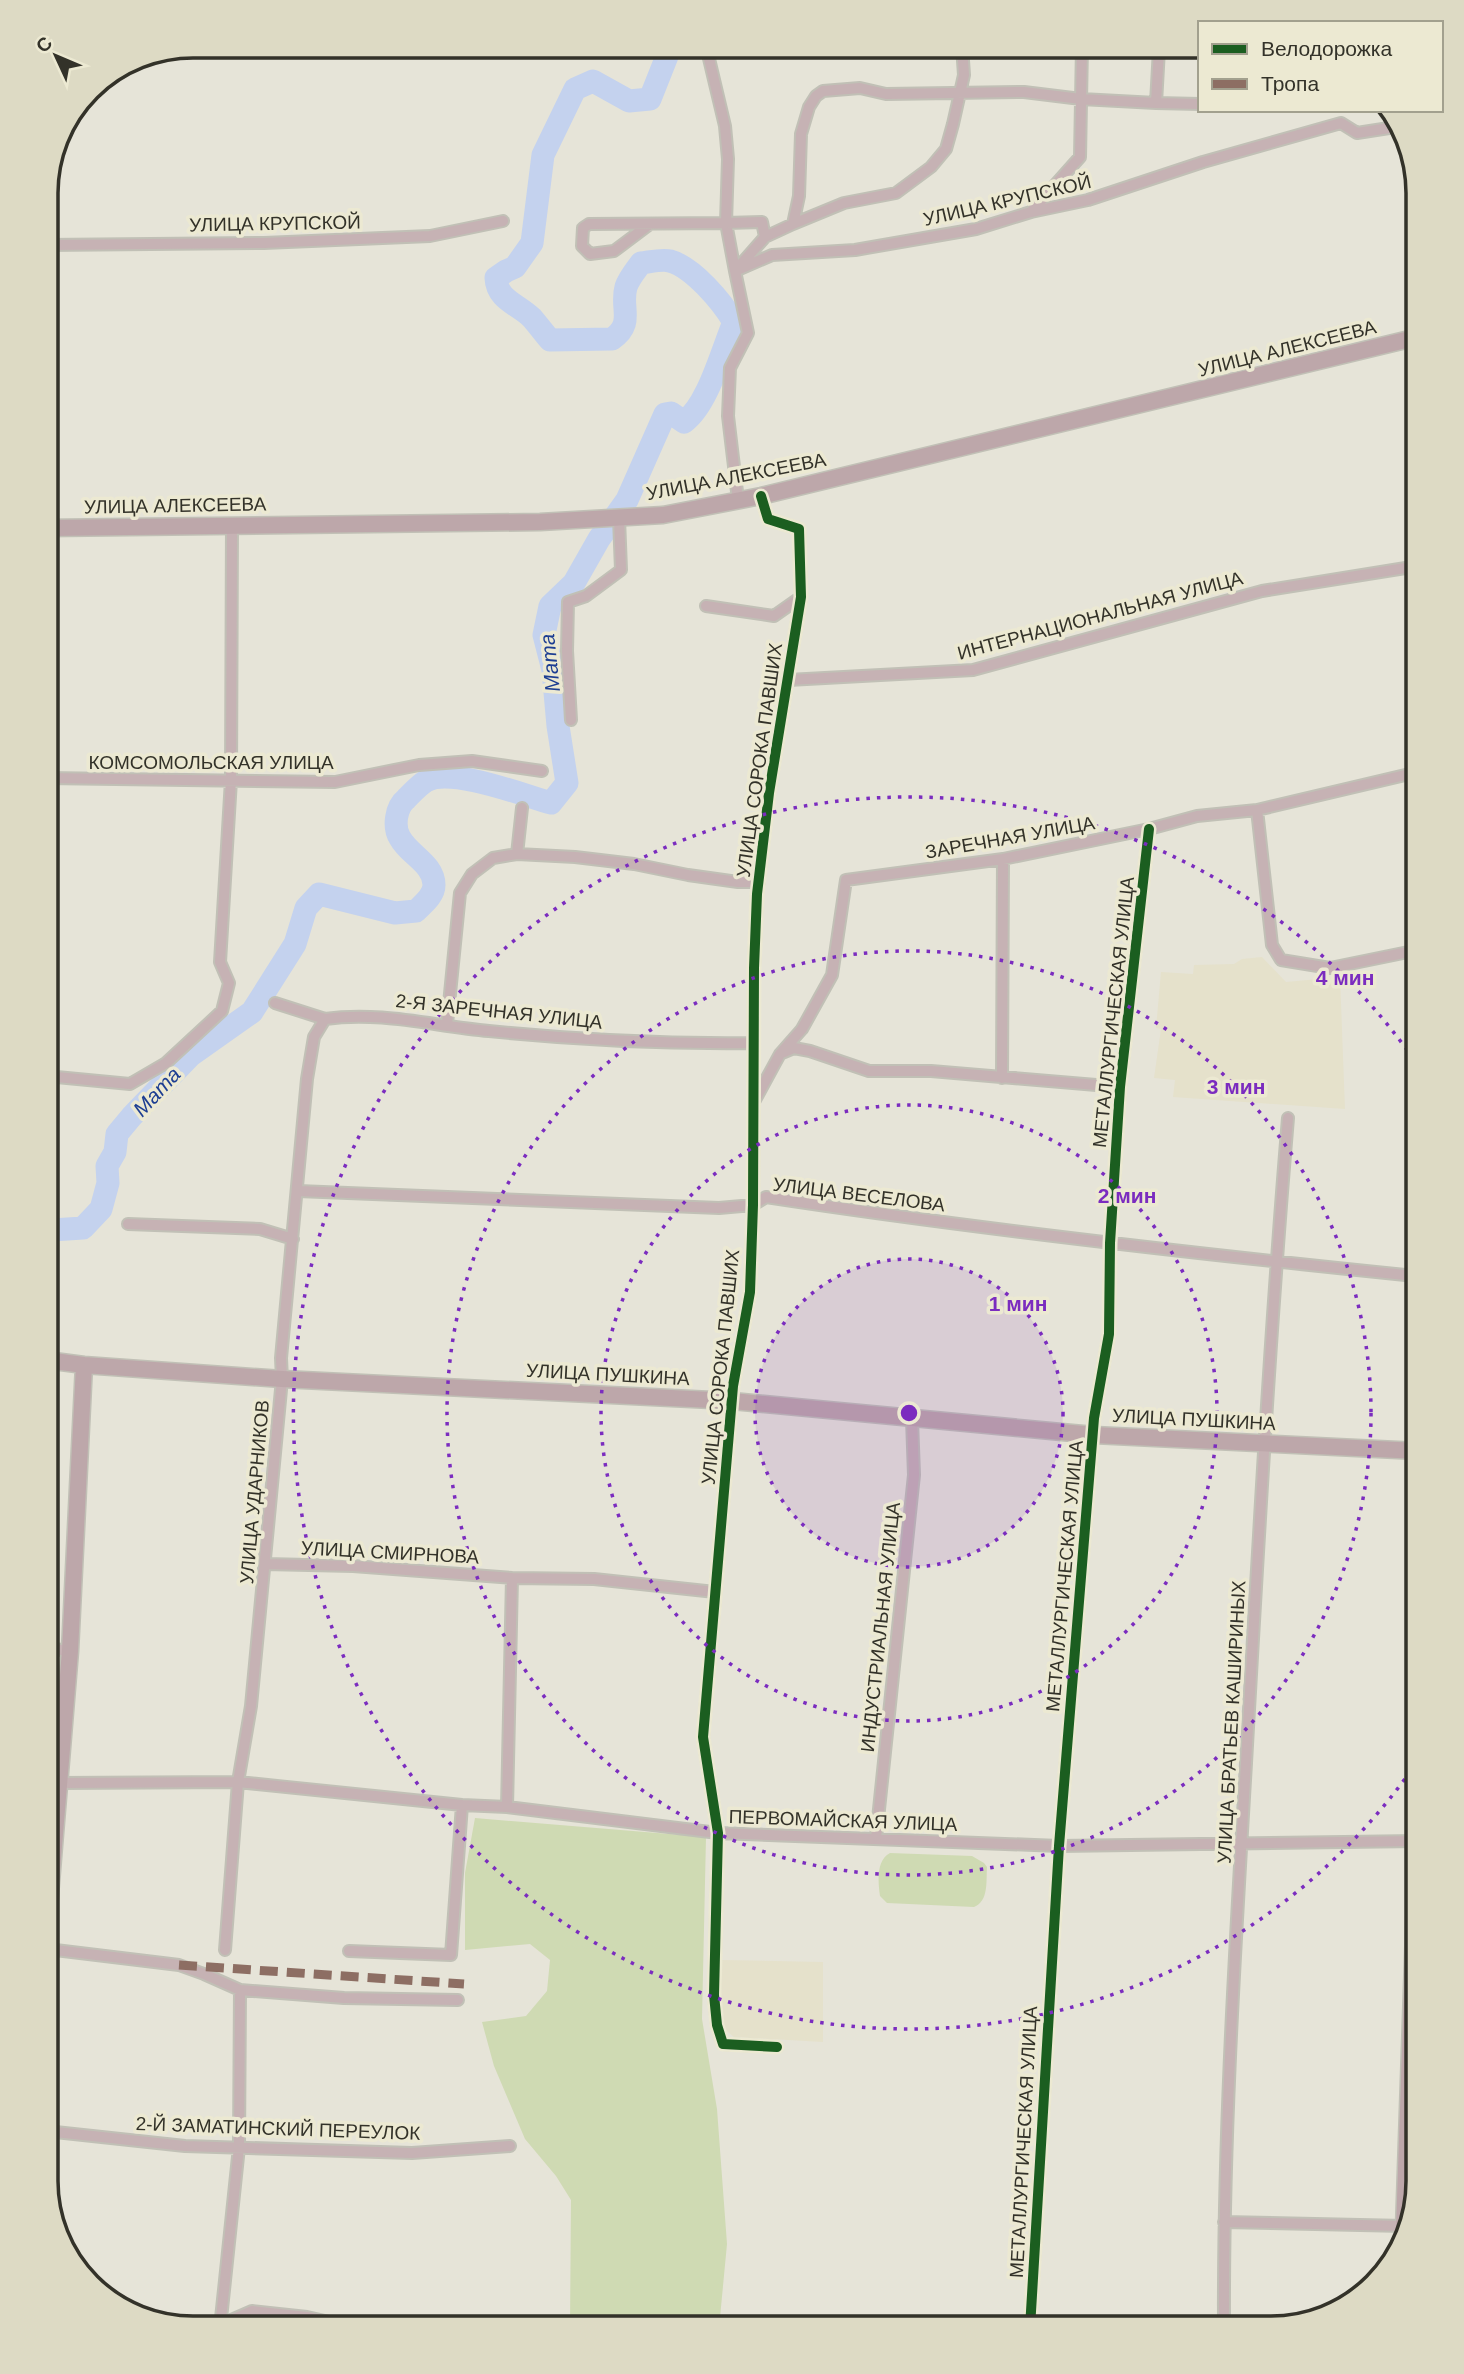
<svg xmlns="http://www.w3.org/2000/svg" width="1464" height="2374" font-family="Helvetica,sans-serif">
  <style>
    .built { fill: #e5e1cb }
    .green { fill: #cfdab3 }
    .lines { fill: none; stroke-linecap: round; stroke-linejoin: round }
    .river { stroke: #c4d2ee; stroke-width: 23 }
    .street-casing { stroke: #c1c0b6; stroke-width: 14 }
    .secondary-casing { stroke: #c1c0b6; stroke-width: 19 }
    .street { stroke: #c6b2b4; stroke-width: 10 }
    .secondary { stroke: #bda7aa; stroke-width: 16 }
    .quiet { stroke: #8d6e63; stroke-width: 9; stroke-dasharray: 18 9; stroke-linecap: butt }
    .cycleway-casing { stroke: #ece9d2; stroke-width: 15 }
    .cycleway { stroke: #1b5e20; stroke-width: 10 }
    .ring { fill: none; stroke: #7b2cbf; stroke-width: 3.5; stroke-dasharray: 3.5 7 }
    .labels { text-anchor: middle; stroke-width: 7; stroke-linejoin: round; paint-order: stroke }
    .street-label { font-size: 19px; fill: #333229; stroke: #ece9d2 }
    .water-label { font-size: 21px; font-style: italic; fill: #1d3e92; stroke: #ece9d2 }
    .rim { fill: none; stroke: #333229; stroke-width: 3.5 }
    .centre { fill: #7b2cbf; stroke: #ece9d2; stroke-width: 3.5 }
    .ring-label { font-size: 21px; text-anchor: middle; font-weight: bold; fill: #7b2cbf; stroke: #ece9d2; stroke-width: 7; stroke-linejoin: round; paint-order: stroke }
  </style>
  <rect width="100%" height="100%" fill="#e6e4d8"/>
  <path class="built" d="M 1262,957 L 1286,982 L 1340,977 L 1345,1109 L 1173,1097 L 1175,1080 L 1154,1078 L 1161,1029 L 1156,1028 L 1161,972 L 1193,974 L 1194,965 L 1234,964 L 1242,959 Z
    M 720,1960 L 823,1962 L 823,2042 L 734,2037 L 729,2033 L 724,2028 L 722,2019 Z"/>
  <path class="green" d="M 475,1818 L 706,1837 L 702,2019 L 717,2109 L 727,2244 L 719,2328 L 570,2328 L 571,2200 L 556,2176 L 525,2139 L 494,2066 L 482,2022 L 526,2016 L 547,1991 L 550,1960 L 530,1944 L 465,1950 L 465,1873 Z
    M 890,1853 L 972,1856 L 984,1863 L 987,1867 C 986,1881 989,1901 974,1907 L 887,1903 L 880,1896 C 878,1882 876,1860 890,1853 Z"/>
  <g class="lines">
    <path class="river" d="M 46,1233 L 52,1230 L 83,1228 L 101,1209 L 108,1183 L 107,1166 L 115,1152 L 117,1134 L 132,1116 L 191,1055 L 252,1012 L 295,944 L 306,908 L 319,894 L 395,913 L 416,911 C 423,904 434,896 434,885 C 434,864 409,855 400,838 C 393,827 396,807 406,799 C 412,793 419,785 426,781 C 451,767 523,795 551,803 L 567,783 L 558,726 L 553,670 L 544,635 L 550,606 L 574,583 L 599,539 L 627,500 L 665,414 L 671,413 L 684,422 C 708,405 722,350 734,322 C 722,302 693,267 670,261 C 662,259 650,262 641,263 C 636,270 629,278 626,287 C 620,308 635,323 612,339 L 550,340 C 544,333 538,325 532,318 C 518,304 497,300 496,278 L 506,271 L 515,267 L 532,243 L 543,155 L 575,89 L 593,81 L 629,101 L 650,99 L 671,46"/>
    <defs>
      <path id="street" d="M 706,46 L 725,126 L 728,159 L 726,223 L 762,222 L 765,237 L 735,271 L 748,333 L 730,368 L 728,416 L 738,500
        M 1156,103 L 1200,104
        M 1031,212 L 1080,157 L 1082,46
        M 650,224 L 614,251 L 590,254 L 582,246 L 583,228 L 589,224 L 726,223 L 735,271 L 772,255 L 855,250 L 976,229 L 1031,212 L 1088,200 L 1203,162 L 1341,123 L 1357,133 L 1402,126
        M 793,224 L 844,203 L 896,193 L 931,167 L 946,149 L 953,124 L 964,75 L 962,46
        M 765,237 L 793,224 L 799,196 L 801,134 L 809,107 L 816,96 L 823,91 L 860,88 L 886,94 L 1024,92 L 1081,99 L 1156,103 L 1159,49
        M 46,245 L 264,243 L 430,236 L 503,221
        M 761,496 L 768,519 L 799,529 L 801,597 L 769,793 L 757,894 L 754,968 L 753,1205 L 750,1292 L 733,1386 L 703,1737 L 718,1833 L 714,1995 L 717,2025 L 723,2044 L 777,2047
        M 706,606 L 774,616 L 801,597
        M 788,680 L 973,670 L 1262,591 L 1418,566
        M 571,720 L 567,651 L 568,602 L 586,596 L 621,570 L 619,518
        M 46,778 L 335,782 L 419,765 L 472,761 L 542,771
        M 1257,810 L 1272,945 L 1281,960 L 1330,968 L 1418,950
        M 517,854 L 522,808
        M 275,1003 L 325,1019
        M 447,1024 L 460,893 L 472,874 L 493,858 L 517,854 L 575,857 L 634,864 L 688,875 L 738,882 L 759,882
        M 782,1053 L 794,1048 L 810,1051 L 869,1071 L 931,1071 L 1120,1087
        M 46,1076 L 130,1084 L 166,1063 L 222,1011 L 229,983 L 220,962 L 231,780 L 232,525
        M 1002,1078 L 1003,859
        M 755,1100 L 780,1054 L 802,1029 L 832,975 L 846,880 L 1003,859 L 1149,829 L 1197,816 L 1257,810 L 1418,772
        M 298,1191 L 719,1208 L 753,1205 L 766,1197 C 982,1230 1198,1254 1415,1276
        M 128,1224 L 260,1229 L 293,1239
        M 265,1564 L 353,1566 L 512,1578 L 594,1579 L 715,1592
        M 46,1648 L 70,1651
        M 59,1783 L 238,1782 L 462,1805 L 507,1807 L 718,1833 L 1059,1846 L 1418,1841
        M 507,1807 L 512,1578
        M 876,1838 L 914,1475 L 912,1419
        M 47,1949 L 179,1965 L 204,1974 L 240,1990 L 344,1998 L 458,2000
        M 225,1950 L 238,1782 L 251,1706 L 282,1379 L 281,1358 L 307,1079 L 314,1037 L 325,1019 C 381,1011 433,1026 489,1031 C 577,1040 666,1044 754,1043
        M 349,1951 L 451,1955 L 462,1805
        M 46,2131 L 185,2146 L 412,2153 L 510,2146
        M 1224,2222 L 1405,2226
        M 161,2321 L 220,2325 L 252,2311 L 307,2317 L 356,2328
        M 220,2328 L 239,2147 L 240,1990
        M 924,2328 L 933,2325 L 946,2328
        M 1030,2328 L 1059,1846 L 1094,1418 L 1109,1334 L 1110,1243 L 1120,1087 L 1149,829
        M 1224,2328 C 1223,2140 1235,1951 1246,1763 C 1258,1548 1270,1333 1288,1118"/>
      <path id="secondary" d="M 46,528 L 540,522 L 663,515 L 761,496 L 1418,337
        M 46,1360 L 84,1365 L 282,1379 L 732,1401 L 1094,1435 L 1418,1451
        M 1418,1366 L 1415,1276 L 1418,1258
        M 46,1969 L 47,1931 L 70,1651 L 84,1365
        M 1404,2229 L 1417,1841 L 1418,1696"/>
    </defs>
    <use href="#street" class="street-casing"/>
    <use href="#secondary" class="secondary-casing"/>
    <use href="#street" class="street"/>
    <use href="#secondary" class="secondary"/>
    <path class="quiet" d="M 179,1965 L 464,1984"/>
    <defs>
      <path id="cycleway" d="M 761,496 L 768,519 L 799,529 L 801,597 L 769,793 L 757,894 L 754,968 L 753,1205 L 750,1292 L 733,1386 L 703,1737 L 718,1833 L 714,1995 L 717,2025 L 723,2044 L 777,2047
        M 1030,2328 L 1059,1846 L 1094,1418 L 1109,1334 L 1110,1243 L 1120,1087 L 1149,829"/>
    </defs>
    <use href="#cycleway" class="cycleway-casing"/>
    <use href="#cycleway" class="cycleway"/>
  </g>
  <circle cx="909" cy="1413" r="154" fill="#7b2cbf" fill-opacity=".12"/>
  <g class="ring">
    <circle cx="909" cy="1413" r="154"/>
    <circle cx="909" cy="1413" r="308"/>
    <circle cx="909" cy="1413" r="462"/>
    <path d="M1417 1762A616 616 0 1 1 1417 1064"/>
  </g>
  <g class="labels">
    <g class="street-label">
      <text transform="translate(1007 200) rotate(-13)" y="7">УЛИЦА КРУПСКОЙ</text>
      <text transform="translate(275 223) rotate(-1)" y="7">УЛИЦА КРУПСКОЙ</text>
      <text transform="translate(1287 348) rotate(-14)" y="7">УЛИЦА АЛЕКСЕЕВА</text>
      <text transform="translate(736 476) rotate(-11)" y="7">УЛИЦА АЛЕКСЕЕВА</text>
      <text transform="translate(175 505) rotate(-1)" y="7">УЛИЦА АЛЕКСЕЕВА</text>
      <text transform="translate(1100 615) rotate(-15)" y="7">ИНТЕРНАЦИОНАЛЬНАЯ УЛИЦА</text>
      <text transform="translate(759 760) rotate(-82)" y="7">УЛИЦА СОРОКА ПАВШИХ</text>
      <text x="211" y="769">КОМСОМОЛЬСКАЯ УЛИЦА</text>
      <text transform="translate(1010 837) rotate(-10)" y="7">ЗАРЕЧНАЯ УЛИЦА</text>
      <text transform="translate(499 1011) rotate(6)" y="7">2-Я ЗАРЕЧНАЯ УЛИЦА</text>
      <text transform="translate(1113 1012) rotate(-84)" y="7">МЕТАЛЛУРГИЧЕСКАЯ УЛИЦА</text>
      <text transform="translate(859 1194) rotate(7)" y="7">УЛИЦА ВЕСЕЛОВА</text>
      <text transform="translate(720 1367) rotate(-84)" y="7">УЛИЦА СОРОКА ПАВШИХ</text>
      <text transform="translate(608 1374) rotate(3)" y="7">УЛИЦА ПУШКИНА</text>
      <text transform="translate(1194 1419) rotate(3)" y="7">УЛИЦА ПУШКИНА</text>
      <text transform="translate(254 1492) rotate(-85)" y="7">УЛИЦА УДАРНИКОВ</text>
      <text transform="translate(390 1552) rotate(3)" y="7">УЛИЦА СМИРНОВА</text>
      <text transform="translate(1064 1576) rotate(-85)" y="7">МЕТАЛЛУРГИЧЕСКАЯ УЛИЦА</text>
      <text transform="translate(880 1627) rotate(-84)" y="7">ИНДУСТРИАЛЬНАЯ УЛИЦА</text>
      <text transform="translate(1231 1722) rotate(-87)" y="7">УЛИЦА БРАТЬЕВ КАШИРИНЫХ</text>
      <text transform="translate(843 1820) rotate(2)" y="7">ПЕРВОМАЙСКАЯ УЛИЦА</text>
      <text transform="translate(278 2128) rotate(2)" y="7">2-Й ЗАМАТИНСКИЙ ПЕРЕУЛОК</text>
      <text transform="translate(1023 2142) rotate(-87)" y="7">МЕТАЛЛУРГИЧЕСКАЯ УЛИЦА</text>
    </g>
    <g class="water-label">
      <text transform="translate(550 663) rotate(-96)" y="7">Мата</text>
      <text transform="translate(157 1092) rotate(-47)" y="7">Мата</text>
    </g>
  </g>
  <path d="M0 0H1464V2374H0ZM193 58H1271A135 135 0 0 1 1406 193V2181A135 135 0 0 1 1271 2316H193A135 135 0 0 1 58 2181V193A135 135 0 0 1 193 58Z" fill="#dddac4" fill-rule="evenodd"/>
  <path class="rim" d="M193 58H1271A135 135 0 0 1 1406 193V2181A135 135 0 0 1 1271 2316H193A135 135 0 0 1 58 2181V193A135 135 0 0 1 193 58Z"/>
  <circle cx="909" cy="1413" r="10" class="centre"/>
  <g class="ring-label">
    <text x="1345" y="985">4 мин</text>
    <text x="1236" y="1094">3 мин</text>
    <text x="1127" y="1203">2 мин</text>
    <text x="1018" y="1311">1 мин</text>
  </g>
  <rect x="1198" y="21" width="245" height="91" fill="#ece9d2" stroke="#a2a08e" stroke-width="2"/>
  <rect x="1212" y="44" width="35" height="10" fill="#1b5e20" stroke="#a2a08e" stroke-width="2"/>
  <text x="1261" y="56" font-size="21" fill="#333229">Велодорожка</text>
  <rect x="1212" y="79" width="35" height="10" fill="#8d6e63" stroke="#a2a08e" stroke-width="2"/>
  <text x="1261" y="91" font-size="21" fill="#333229">Тропа</text>
  <g transform="translate(56 56) rotate(314)" stroke="#ece9d2" stroke-width="5" paint-order="stroke">
  <path d="M0-5L12 26L0 18L-12 26Z" fill="#333229"/>
  <text y="-10" font-size="19" font-weight="bold" text-anchor="middle" fill="#333229">С</text>
  </g>
</svg>
